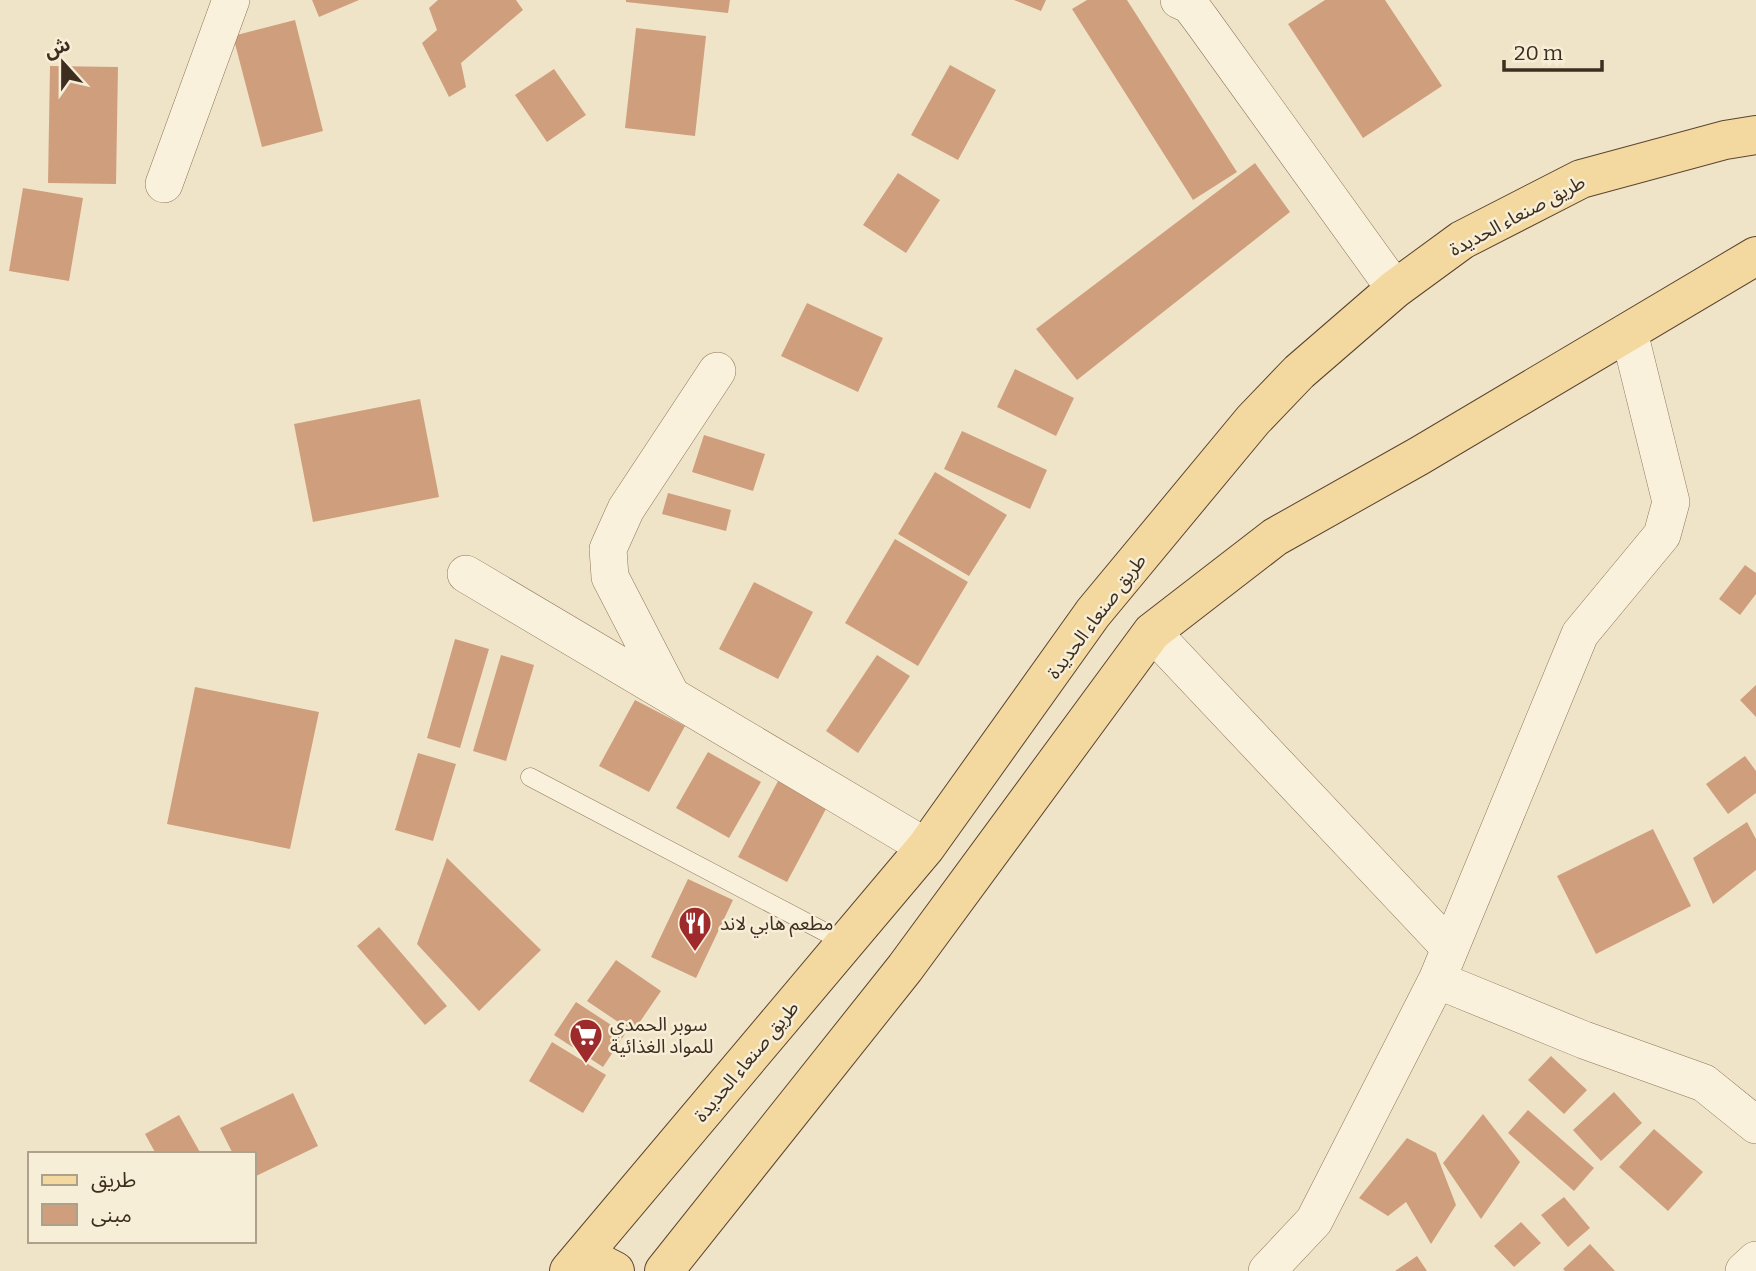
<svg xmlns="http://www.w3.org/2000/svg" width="1756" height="1271" font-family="Bitter,'Noto Sans Arabic',serif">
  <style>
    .building { fill: #cf9f7d }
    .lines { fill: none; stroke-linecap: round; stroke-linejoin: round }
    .service-casing { stroke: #8d765c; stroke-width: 19 }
    .minor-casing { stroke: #8d765c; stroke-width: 38 }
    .primary-casing { stroke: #5b4430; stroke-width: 40 }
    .service { stroke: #faf1dc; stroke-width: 18 }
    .minor { stroke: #faf1dc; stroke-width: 37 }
    .primary { stroke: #f3d9a0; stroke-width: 38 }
    .labels { text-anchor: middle; stroke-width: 5; stroke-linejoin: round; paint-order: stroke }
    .street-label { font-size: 19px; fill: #3d2e20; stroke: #f7eed8 }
    .poi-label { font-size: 19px; fill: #3d2e20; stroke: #f7eed8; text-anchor: start }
  </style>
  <rect width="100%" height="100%" fill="#f0e4c8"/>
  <path class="building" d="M 312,0 L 359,0 L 319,17 Z
    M 438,0 L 516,0 L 523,10 L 461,63 L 466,87 L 449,97 L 422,43 L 437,30 L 429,8 Z
    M 626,0 L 730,0 L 728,13 L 626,2 Z
    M 1014,0 L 1046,0 L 1041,11 Z
    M 1087,0 L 1127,0 L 1237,172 L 1193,200 L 1072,9 Z
    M 1325,0 L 1385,0 L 1442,86 L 1363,138 L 1288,24 Z
    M 295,20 L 323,131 L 262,147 L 233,36 Z
    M 636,28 L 706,36 L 695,136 L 625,128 Z
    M 950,65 L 996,90 L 958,160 L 911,135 Z
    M 50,66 L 118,67 L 116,184 L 48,183 Z
    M 554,69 L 586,115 L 547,142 L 515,95 Z
    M 1255,163 L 1290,212 L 1077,380 L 1036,329 Z
    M 898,173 L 940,200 L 906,253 L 863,225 Z
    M 23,188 L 83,198 L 69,281 L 9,271 Z
    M 807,303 L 883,338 L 858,392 L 781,356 Z
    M 1015,369 L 1074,398 L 1056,436 L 997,407 Z
    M 420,399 L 439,497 L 313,522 L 294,424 Z
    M 962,431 L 1047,470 L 1030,509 L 944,469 Z
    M 704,435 L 765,454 L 753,491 L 692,472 Z
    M 935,472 L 1007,515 L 969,576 L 898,534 Z
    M 668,493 L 731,510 L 726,531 L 662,514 Z
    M 895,539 L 968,582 L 918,666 L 845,623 Z
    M 1745,565 L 1756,573 L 1756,594 L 1740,615 L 1719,599 Z
    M 754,582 L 813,612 L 778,679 L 719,649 Z
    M 455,639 L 489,649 L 460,748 L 427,738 Z
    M 501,655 L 534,665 L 506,761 L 473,751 Z
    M 877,655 L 910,676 L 858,753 L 826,731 Z
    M 1756,685 L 1756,717 L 1740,700 Z
    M 195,687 L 319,712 L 290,849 L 167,824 Z
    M 635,700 L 685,726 L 649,792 L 599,766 Z
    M 708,752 L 761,782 L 729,838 L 676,808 Z
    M 418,753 L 456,764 L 433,841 L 395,830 Z
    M 1745,756 L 1756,771 L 1756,793 L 1728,814 L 1706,784 Z
    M 778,781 L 827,807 L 787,882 L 738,857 Z
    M 1747,822 L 1756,839 L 1756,870 L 1713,904 L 1693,858 Z
    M 1653,829 L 1691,906 L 1596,954 L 1557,876 Z
    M 447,858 L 541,950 L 479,1011 L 417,944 Z
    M 688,879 L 733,900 L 696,978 L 651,957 Z
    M 379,927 L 447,1006 L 425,1025 L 357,946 Z
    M 616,960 L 661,991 L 633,1032 L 587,1001 Z
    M 576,1002 L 625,1034 L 603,1067 L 554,1035 Z
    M 552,1042 L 606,1075 L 583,1113 L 529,1081 Z
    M 1551,1056 L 1587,1090 L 1564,1114 L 1528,1080 Z
    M 1614,1092 L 1642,1123 L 1601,1161 L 1573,1130 Z
    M 293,1093 L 318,1146 L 254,1177 L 254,1154 L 233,1154 L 220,1128 Z
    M 1528,1110 L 1594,1168 L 1574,1191 L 1508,1133 Z
    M 1483,1114 L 1520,1162 L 1481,1219 L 1443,1163 Z
    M 179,1115 L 201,1154 L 156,1154 L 145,1134 Z
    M 1654,1129 L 1703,1172 L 1668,1211 L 1619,1167 Z
    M 1407,1138 L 1436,1153 L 1456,1205 L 1431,1244 L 1406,1202 L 1388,1216 L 1359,1198 Z
    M 1564,1197 L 1590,1228 L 1568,1247 L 1541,1215 Z
    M 1521,1222 L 1541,1243 L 1514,1267 L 1494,1246 Z
    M 1590,1244 L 1615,1271 L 1565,1271 L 1563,1269 Z
    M 1417,1256 L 1427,1271 L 1395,1271 Z"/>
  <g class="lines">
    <defs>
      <path id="service" d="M 530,777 L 844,942"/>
      <path id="minor" d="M 1179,0 L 1190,5 L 1202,21 L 1395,289
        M 164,184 L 231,0
        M 1629,332 L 1671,502 L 1662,535 L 1580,634 L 1437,980 L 1584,1040 L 1704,1083 L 1756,1125
        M 466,574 L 926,847
        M 1152,632 L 1450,948
        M 671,695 L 610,577 L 608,549 L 626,509 L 717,371
        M 1267,1271 L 1314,1221 L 1437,980
        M 1744,1271 L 1756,1260"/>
      <path id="primary" d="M 584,1255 L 615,1271
        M 569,1271 L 926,847 L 1093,613 L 1253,420 L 1299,372 L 1395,289 L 1462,240 L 1581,179 L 1725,140 L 1756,135
        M 664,1271 L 905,968 L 1152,632 L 1275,537 L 1419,456 L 1756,256"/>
    </defs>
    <use href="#service" class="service-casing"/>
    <use href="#minor" class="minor-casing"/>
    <use href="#primary" class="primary-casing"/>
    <use href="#service" class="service"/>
    <use href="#minor" class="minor"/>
    <use href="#primary" class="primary"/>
  </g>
  <defs>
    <symbol id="restaurant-pin" viewBox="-11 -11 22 30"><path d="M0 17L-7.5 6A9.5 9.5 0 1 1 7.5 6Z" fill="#9e2a2b" stroke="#f7eed8"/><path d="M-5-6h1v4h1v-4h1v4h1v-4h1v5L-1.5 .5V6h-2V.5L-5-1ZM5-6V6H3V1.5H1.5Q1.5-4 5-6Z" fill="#fff"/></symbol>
    <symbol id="supermarket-pin" viewBox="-11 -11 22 30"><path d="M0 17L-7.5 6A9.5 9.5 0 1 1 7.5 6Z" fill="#9e2a2b" stroke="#f7eed8"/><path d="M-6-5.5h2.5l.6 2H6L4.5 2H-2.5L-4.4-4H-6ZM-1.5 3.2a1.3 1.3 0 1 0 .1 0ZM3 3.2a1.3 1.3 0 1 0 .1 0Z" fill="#fff"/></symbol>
  </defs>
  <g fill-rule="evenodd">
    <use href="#restaurant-pin" x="676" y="904" width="38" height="52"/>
    <use href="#supermarket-pin" x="567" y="1016" width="38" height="52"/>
  </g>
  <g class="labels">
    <g class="street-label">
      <text transform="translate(1517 215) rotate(-28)" y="7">طريق صنعاء الحديدة</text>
      <text transform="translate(1096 616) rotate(-53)" y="7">طريق صنعاء الحديدة</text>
      <text transform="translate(746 1061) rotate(-50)" y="7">طريق صنعاء الحديدة</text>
    </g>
    <g class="poi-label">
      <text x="720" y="930">مطعم هابي لاند</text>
      <text x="610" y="1031">سوبر الحمدي<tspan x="610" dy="22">للمواد الغذائية</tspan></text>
    </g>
  </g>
  <rect x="28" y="1152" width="228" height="91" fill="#f7eed8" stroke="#ada18e" stroke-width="2"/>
  <rect x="42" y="1175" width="35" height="10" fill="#f3d9a0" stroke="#ada18e" stroke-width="2"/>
  <text x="91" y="1187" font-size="21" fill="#3d2e20">طريق</text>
  <rect x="42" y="1204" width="35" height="21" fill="#cf9f7d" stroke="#ada18e" stroke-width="2"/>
  <text x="91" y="1222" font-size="21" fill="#3d2e20">مبنى</text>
  <g transform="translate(63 63) rotate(339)" stroke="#f7eed8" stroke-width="5" paint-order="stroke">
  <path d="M0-5L12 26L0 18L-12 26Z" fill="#3d2e20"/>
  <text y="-10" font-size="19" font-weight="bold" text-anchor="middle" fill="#3d2e20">ش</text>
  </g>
  <path d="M1504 60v10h98v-10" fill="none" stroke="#3d2e20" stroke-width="3.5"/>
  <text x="1514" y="60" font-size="21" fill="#3d2e20" stroke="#f7eed8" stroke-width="5" paint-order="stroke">20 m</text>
</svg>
